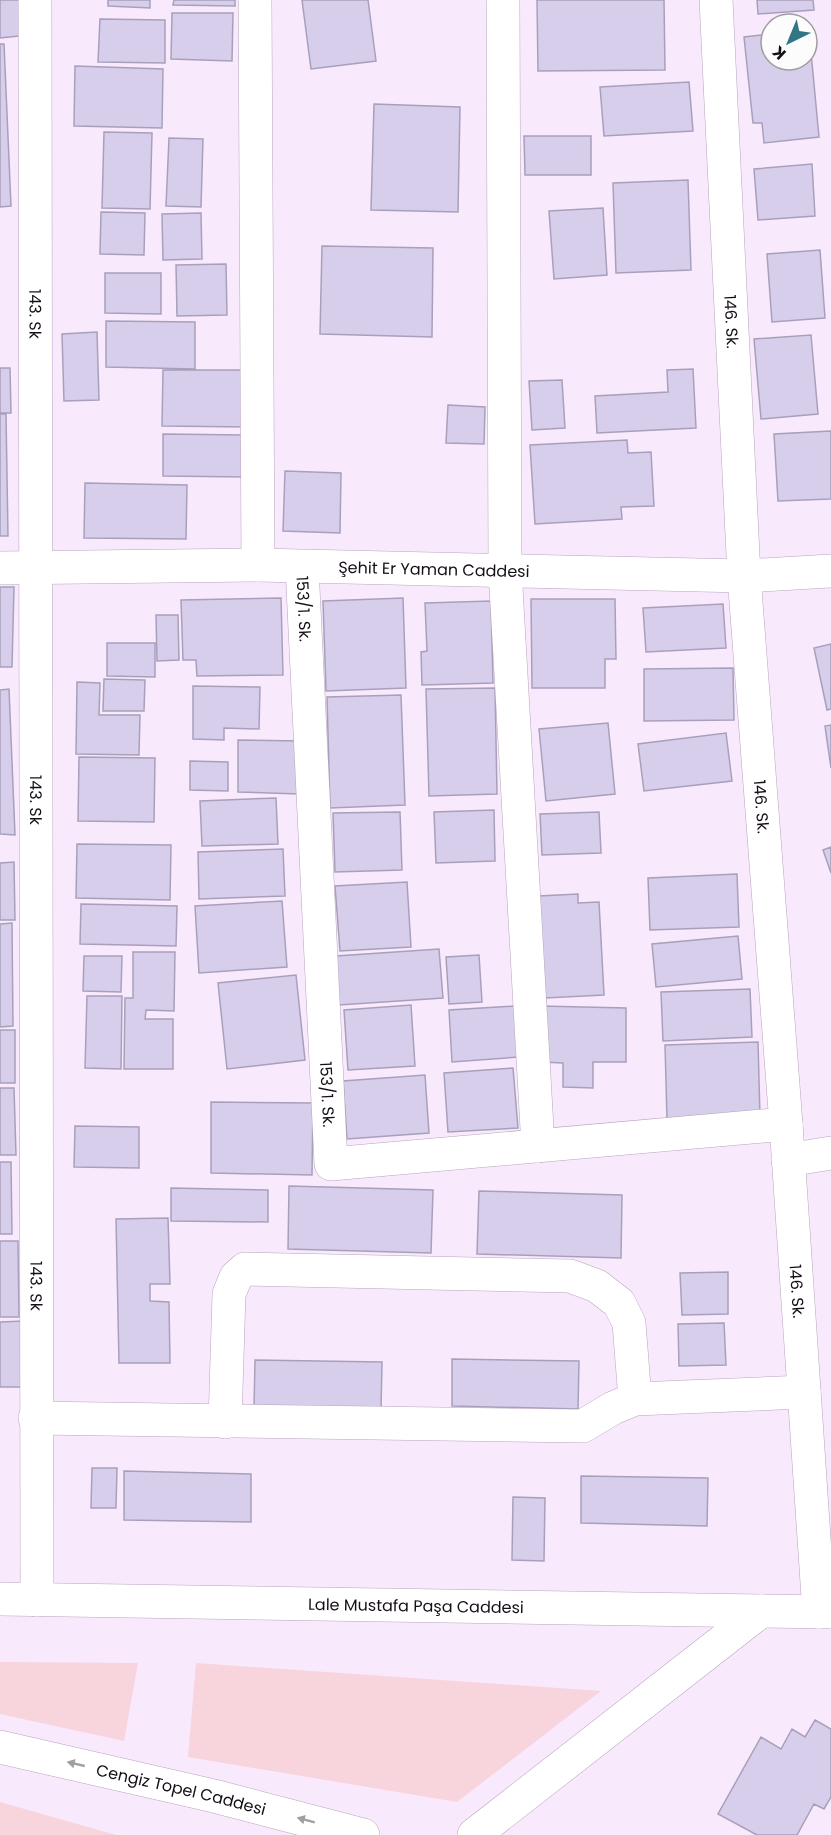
<svg xmlns="http://www.w3.org/2000/svg" width="831" height="1835" font-family="Poppins,sans-serif">
  <style>
    .green { fill: #f8d4dd }
    .building { fill: #d7ceeb; stroke: #a8a0bb; stroke-width: 1.5 }
    .lines { fill: none; stroke-linecap: round; stroke-linejoin: round }
    .street-casing { stroke: #b8a5bd; stroke-width: 34 }
    .secondary-casing { stroke: #b8a5bd; stroke-width: 34 }
    .street { stroke: #fff; stroke-width: 33 }
    .secondary { stroke: #fff; stroke-width: 33 }
    .oneway { fill: #a19fa2 }
    .labels { text-anchor: middle; stroke-width: 5; stroke-linejoin: round; paint-order: stroke }
    .street-label { font-size: 16px; fill: #150e17; stroke: #fcfcfc }
  </style>
  <rect width="100%" height="100%" fill="#f9e9fd"/>
  <path class="green" d="M 0,1662 L 138,1663 L 124,1741 L 0,1714 Z
    M 196,1663 L 601,1691 L 457,1802 L 188,1757 Z
    M 0,1802 L 116,1835 L 0,1835 Z"/>
  <path class="building" d="M 0,0 L 27,0 L 28,35 L 0,38 Z
    M 108,0 L 150,0 L 150,8 L 108,6 Z
    M 174,0 L 235,0 L 235,6 L 173,5 Z
    M 302,0 L 368,0 L 376,61 L 311,69 Z
    M 537,0 L 664,0 L 665,70 L 538,71 Z
    M 757,0 L 813,0 L 814,10 L 758,14 Z
    M 172,13 L 233,13 L 232,61 L 171,59 Z
    M 100,19 L 165,20 L 165,63 L 98,62 Z
    M 807,31 L 809,31 L 819,137 L 764,143 L 762,123 L 753,123 L 744,37 L 771,34 L 771,60 L 807,60 Z
    M 0,44 L 4,44 L 11,206 L 0,207 Z
    M 75,66 L 163,69 L 162,128 L 74,126 Z
    M 689,82 L 693,131 L 604,136 L 600,87 Z
    M 374,104 L 460,107 L 458,212 L 371,210 Z
    M 104,132 L 152,133 L 150,209 L 102,208 Z
    M 524,136 L 591,136 L 591,175 L 525,175 Z
    M 169,138 L 203,139 L 201,207 L 166,206 Z
    M 812,164 L 815,216 L 758,220 L 754,169 Z
    M 688,180 L 691,270 L 616,273 L 613,183 Z
    M 603,208 L 607,275 L 554,279 L 549,211 Z
    M 101,212 L 145,213 L 144,255 L 100,254 Z
    M 201,213 L 202,259 L 163,260 L 162,214 Z
    M 322,246 L 433,248 L 432,337 L 320,334 Z
    M 820,250 L 825,318 L 772,322 L 767,254 Z
    M 226,264 L 227,315 L 177,316 L 176,265 Z
    M 105,273 L 161,273 L 161,314 L 105,313 Z
    M 106,321 L 195,322 L 195,369 L 106,367 Z
    M 97,332 L 99,400 L 64,401 L 62,334 Z
    M 811,335 L 818,414 L 761,419 L 754,339 Z
    M 0,368 L 10,368 L 11,413 L 0,413 Z
    M 693,369 L 696,428 L 597,433 L 595,396 L 668,392 L 667,370 Z
    M 163,370 L 249,370 L 248,427 L 162,426 Z
    M 562,380 L 565,428 L 532,430 L 529,381 Z
    M 448,405 L 485,407 L 484,444 L 446,443 Z
    M 0,414 L 6,414 L 8,536 L 0,536 Z
    M 831,431 L 831,499 L 778,501 L 774,434 Z
    M 163,434 L 245,435 L 245,477 L 163,476 Z
    M 627,440 L 628,453 L 651,452 L 654,506 L 621,507 L 622,519 L 535,524 L 530,445 Z
    M 285,471 L 341,473 L 340,533 L 283,531 Z
    M 85,483 L 187,485 L 186,539 L 84,538 Z
    M 0,587 L 14,587 L 12,667 L 0,667 Z
    M 281,598 L 283,675 L 197,676 L 196,660 L 183,660 L 181,600 Z
    M 403,598 L 406,688 L 326,691 L 323,601 Z
    M 531,599 L 615,599 L 616,659 L 605,659 L 605,688 L 532,688 Z
    M 491,601 L 493,683 L 422,685 L 421,652 L 427,651 L 425,603 Z
    M 723,604 L 726,648 L 646,652 L 643,608 Z
    M 156,615 L 178,615 L 179,660 L 157,661 Z
    M 107,643 L 155,643 L 155,677 L 107,676 Z
    M 831,644 L 831,709 L 827,710 L 814,648 Z
    M 733,668 L 734,720 L 644,721 L 644,669 Z
    M 104,679 L 145,680 L 144,711 L 103,711 Z
    M 77,682 L 100,683 L 99,715 L 140,715 L 139,755 L 76,754 Z
    M 193,686 L 260,687 L 259,729 L 224,728 L 224,740 L 193,739 Z
    M 495,688 L 497,794 L 429,796 L 426,689 Z
    M 9,689 L 15,835 L 0,834 L 0,690 Z
    M 401,695 L 405,805 L 330,808 L 327,697 Z
    M 608,723 L 615,794 L 546,801 L 539,729 Z
    M 831,725 L 831,768 L 825,726 Z
    M 726,733 L 732,781 L 644,791 L 638,744 Z
    M 238,740 L 300,741 L 299,794 L 238,792 Z
    M 79,757 L 155,758 L 154,822 L 78,821 Z
    M 190,761 L 228,762 L 228,791 L 190,790 Z
    M 276,798 L 278,844 L 202,846 L 200,801 Z
    M 494,810 L 495,861 L 436,863 L 434,812 Z
    M 400,812 L 402,870 L 335,872 L 333,813 Z
    M 599,812 L 601,853 L 542,855 L 540,814 Z
    M 77,844 L 171,845 L 170,900 L 76,898 Z
    M 831,847 L 831,873 L 823,850 Z
    M 283,849 L 285,896 L 199,899 L 198,852 Z
    M 14,862 L 15,920 L 0,920 L 0,863 Z
    M 737,874 L 739,927 L 650,930 L 648,878 Z
    M 407,882 L 411,947 L 340,951 L 335,886 Z
    M 578,894 L 578,903 L 599,902 L 604,995 L 545,998 L 539,896 Z
    M 282,901 L 287,967 L 199,973 L 195,906 Z
    M 81,904 L 177,906 L 176,946 L 80,944 Z
    M 12,923 L 13,1026 L 0,1027 L 0,924 Z
    M 738,936 L 742,979 L 656,987 L 652,944 Z
    M 439,949 L 443,998 L 339,1005 L 336,956 Z
    M 133,952 L 175,952 L 174,1011 L 146,1010 L 145,1019 L 173,1019 L 173,1069 L 124,1069 L 125,998 L 133,998 Z
    M 479,955 L 482,1002 L 449,1004 L 446,957 Z
    M 84,956 L 122,956 L 121,992 L 83,991 Z
    M 296,975 L 305,1060 L 227,1069 L 218,983 Z
    M 750,989 L 752,1037 L 663,1041 L 661,992 Z
    M 87,996 L 122,996 L 121,1069 L 85,1068 Z
    M 411,1005 L 415,1066 L 348,1070 L 344,1010 Z
    M 515,1006 L 519,1057 L 452,1062 L 449,1010 Z
    M 541,1006 L 626,1008 L 626,1062 L 593,1062 L 593,1088 L 563,1087 L 563,1063 L 540,1062 Z
    M 0,1030 L 15,1030 L 15,1083 L 0,1083 Z
    M 758,1042 L 760,1117 L 667,1119 L 665,1045 Z
    M 513,1068 L 518,1128 L 448,1132 L 444,1073 Z
    M 425,1075 L 429,1133 L 347,1139 L 343,1081 Z
    M 0,1088 L 14,1088 L 16,1155 L 0,1155 Z
    M 211,1102 L 313,1103 L 312,1175 L 211,1173 Z
    M 75,1126 L 139,1127 L 139,1168 L 74,1167 Z
    M 0,1162 L 11,1162 L 12,1234 L 0,1234 Z
    M 289,1186 L 433,1190 L 431,1253 L 288,1249 Z
    M 171,1188 L 268,1190 L 268,1222 L 171,1221 Z
    M 479,1191 L 622,1195 L 621,1258 L 477,1254 Z
    M 168,1218 L 170,1284 L 150,1284 L 150,1301 L 169,1302 L 170,1363 L 119,1363 L 116,1219 Z
    M 0,1241 L 18,1241 L 19,1317 L 0,1317 Z
    M 728,1272 L 728,1314 L 682,1315 L 680,1273 Z
    M 24,1321 L 24,1387 L 0,1387 L 0,1322 Z
    M 724,1323 L 726,1365 L 679,1366 L 678,1324 Z
    M 452,1359 L 579,1361 L 578,1409 L 452,1406 Z
    M 255,1360 L 382,1362 L 381,1410 L 254,1408 Z
    M 92,1468 L 117,1468 L 116,1508 L 91,1508 Z
    M 124,1471 L 251,1474 L 251,1522 L 124,1520 Z
    M 581,1476 L 708,1478 L 707,1526 L 581,1523 Z
    M 513,1497 L 545,1498 L 544,1561 L 512,1560 Z
    M 815,1720 L 831,1729 L 831,1797 L 824,1809 L 814,1804 L 797,1835 L 757,1835 L 718,1814 L 761,1737 L 781,1749 L 792,1729 L 805,1737 Z"/>
  <g class="lines">
    <defs>
      <g id="street">
        <path id="s1" d="M 35,0 L 37,1600"/>
        <path d="M 255,0 L 258,565"/>
        <path d="M 503,0 L 505,570 L 538,1146"/>
        <path id="s2" d="M 716,0 L 744,576 L 786,1124 L 819,1612"/>
        <path id="s3" d="M 302,567 L 331,1164 L 786,1124"/>
        <path id="s4" d="M 0,568 L 258,565 L 744,576 L 831,571"/>
        <path d="M 788,1160 L 831,1153"/>
        <path d="M 35,1418 L 583,1426 L 613,1408 L 635,1399 L 804,1392"/>
        <path d="M 225,1422 L 229,1294 L 236,1277 L 245,1269 L 570,1276 L 597,1286 L 619,1303 L 629,1323 L 635,1399"/>
        <path d="M 474,1835 L 761,1611"/>
      </g>
      <g id="secondary">
        <path id="s5" d="M 0,1599 L 831,1612"/>
        <path id="s6" d="M 0,1747 L 214,1796 L 363,1835"/>
      </g>
    </defs>
    <use href="#street" class="street-casing"/>
    <use href="#secondary" class="secondary-casing"/>
    <use href="#street" class="street"/>
    <use href="#secondary" class="secondary"/>
  </g>
  <defs><path id="oneway-solid" d="M-6-.8H1V-3.2L6.5 0L1 3.2V.8H-6Z" transform="scale(1.5)"/></defs>
  <g class="oneway">
    <use href="#oneway-solid" transform="translate(76 1764) rotate(-167)"/>
    <use href="#oneway-solid" transform="translate(306 1820) rotate(-165)"/>
  </g>
  <g class="labels">
    <g class="street-label">
      <text dy="6" stroke="none"><textPath href="#s1" startOffset="314">143. Sk</textPath></text>
      <text dy="6" stroke="none"><textPath href="#s2" startOffset="322">146. Sk.</textPath></text>
      <text dy="6" stroke="none"><textPath href="#s4" startOffset="434">Şehit Er Yaman Caddesi</textPath></text>
      <text dy="6" stroke="none"><textPath href="#s3" startOffset="42">153/1. Sk.</textPath></text>
      <text dy="6" stroke="none"><textPath href="#s1" startOffset="800">143. Sk</textPath></text>
      <text dy="6" stroke="none"><textPath href="#s2" startOffset="808">146. Sk.</textPath></text>
      <text dy="6" stroke="none"><textPath href="#s3" startOffset="528">153/1. Sk.</textPath></text>
      <text dy="6" stroke="none"><textPath href="#s1" startOffset="1286">143. Sk</textPath></text>
      <text dy="6" stroke="none"><textPath href="#s2" startOffset="1294">146. Sk.</textPath></text>
      <text dy="6" stroke="none"><textPath href="#s5" startOffset="416">Lale Mustafa Paşa Caddesi</textPath></text>
      <text dy="6" stroke="none"><textPath href="#s6" startOffset="186">Cengiz Topel Caddesi</textPath></text>
    </g>
  </g>
  <g transform="translate(789 42) rotate(223)"><circle r="28" fill="#fcfcfc" stroke="#a09da0" stroke-width="1.5"/>
  <path d="M0-4.5L10 22L0 15L-10 22Z" fill="#327686"/>
  <text y="-9" font-size="16" font-weight="bold" text-anchor="middle" fill="#150e17">K</text>
  </g>
</svg>
